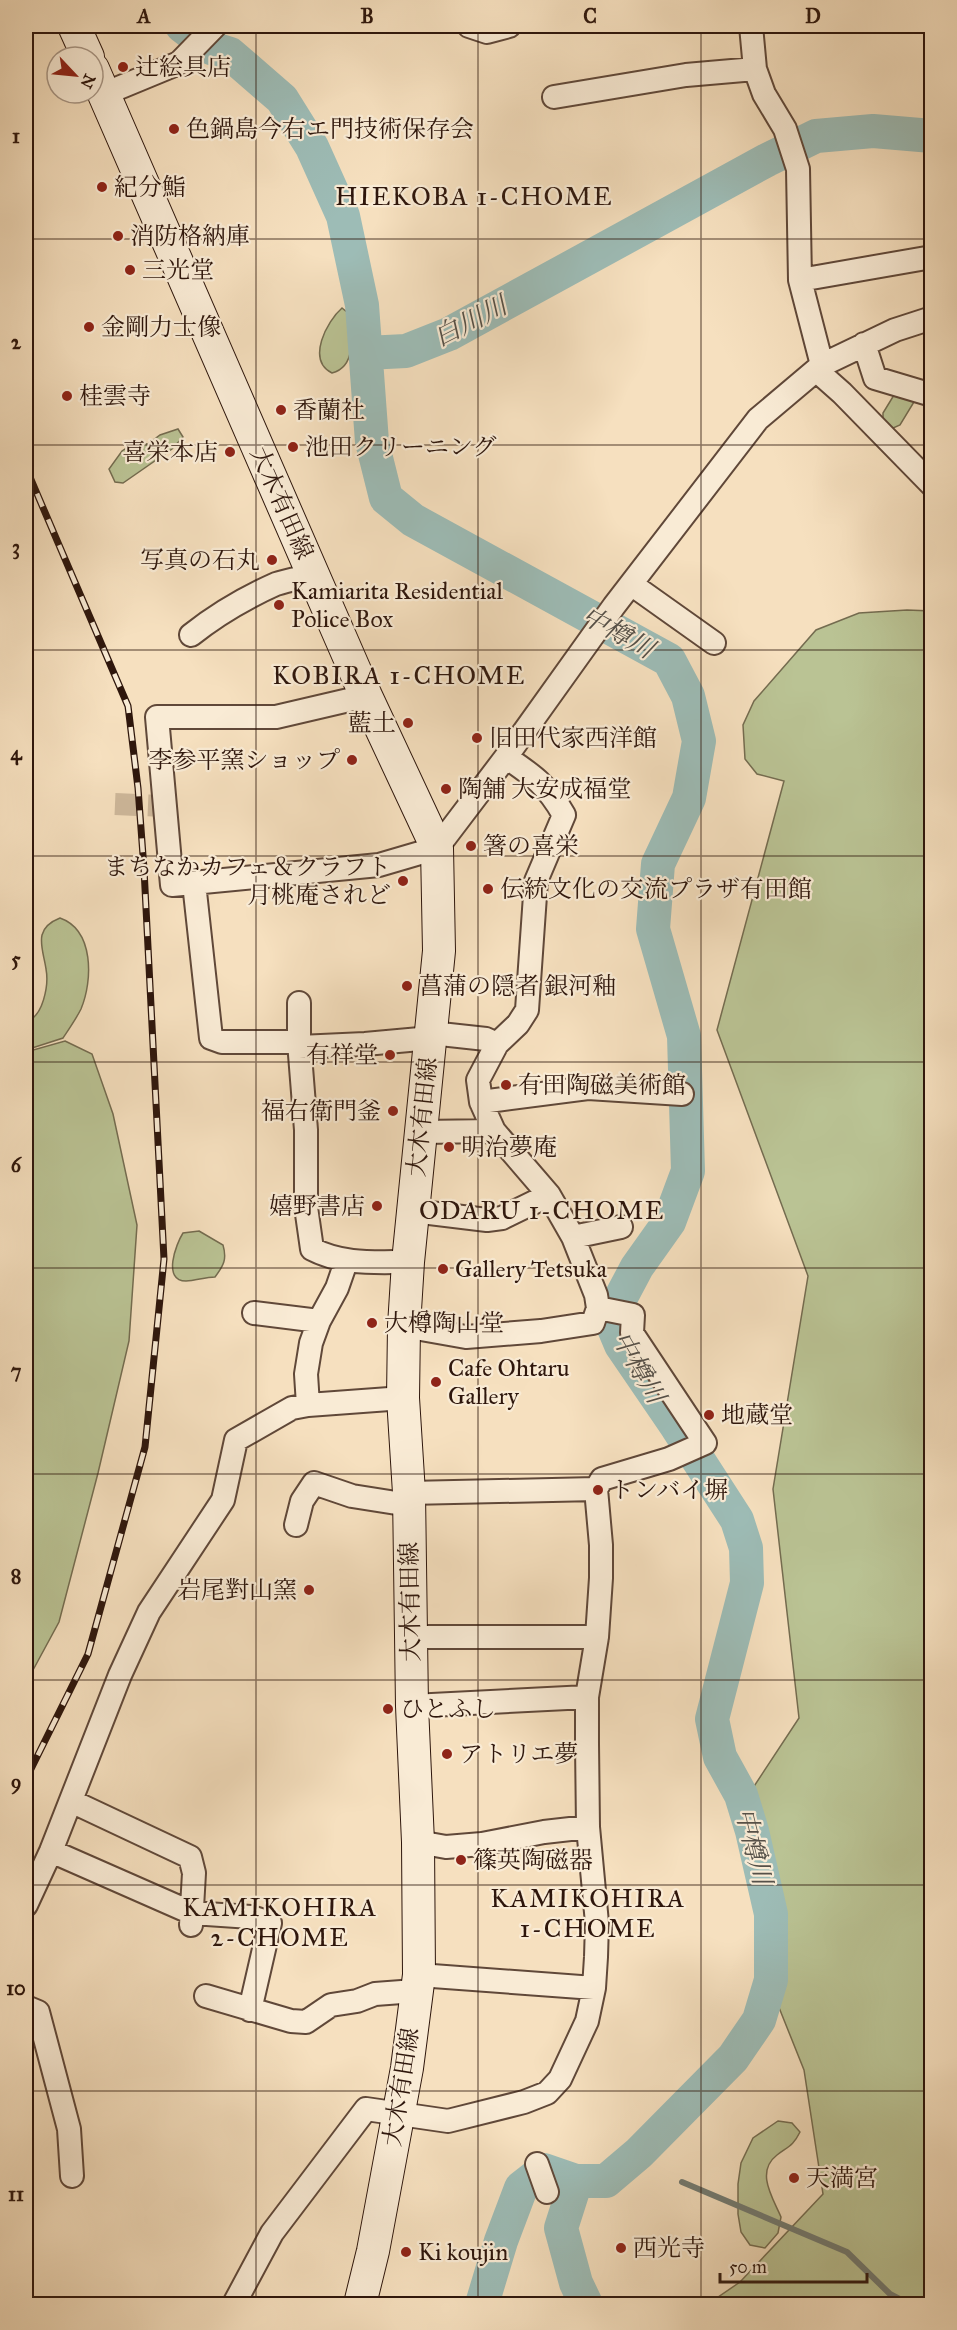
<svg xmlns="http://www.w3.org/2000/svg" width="957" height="2330" font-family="'IM FELL Great Primer','Noto Serif JP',serif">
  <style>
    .green { fill: #bac394; stroke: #746c50; stroke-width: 1.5 }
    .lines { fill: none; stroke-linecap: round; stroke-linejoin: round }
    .stream { stroke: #717a72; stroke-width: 6 }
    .river { stroke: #9dbcb6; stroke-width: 34 }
    .street-tunnel { stroke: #ceb89b; stroke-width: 22; stroke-dasharray: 22 11; stroke-linecap: butt }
    .street-casing { stroke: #604839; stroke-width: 26 }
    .secondary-casing { stroke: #2e160c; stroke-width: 34 }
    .street { stroke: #f9ebd5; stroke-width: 22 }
    .secondary { stroke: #f9ebd5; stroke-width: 32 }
    .rail-casing { stroke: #2e160c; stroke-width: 7 }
    .rail { stroke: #f9ebd5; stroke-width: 4.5; stroke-dasharray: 14; stroke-linecap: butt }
    .grid { fill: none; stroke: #2e160c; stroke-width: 1.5; stroke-opacity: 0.55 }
    .poi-dot { fill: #8f2418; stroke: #f9ebd5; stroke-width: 2 }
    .labels { text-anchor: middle; stroke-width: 4.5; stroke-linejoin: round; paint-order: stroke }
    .poi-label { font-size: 24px; fill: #2e160c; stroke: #f9ebd5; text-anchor: start }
    .street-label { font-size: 24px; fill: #2e160c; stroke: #f9ebd5 }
    .neighbourhood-label { font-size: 26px; letter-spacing: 1.5px; fill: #2e160c; stroke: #f9ebd5 }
    .water-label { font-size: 26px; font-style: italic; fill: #555048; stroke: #f9ebd5 }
    .neatline { fill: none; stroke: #2e160c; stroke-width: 2 }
    .grid-label { font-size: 20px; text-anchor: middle; font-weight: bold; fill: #2e160c }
  </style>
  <rect width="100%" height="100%" fill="#f6e0bf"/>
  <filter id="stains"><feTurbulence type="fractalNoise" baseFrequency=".00333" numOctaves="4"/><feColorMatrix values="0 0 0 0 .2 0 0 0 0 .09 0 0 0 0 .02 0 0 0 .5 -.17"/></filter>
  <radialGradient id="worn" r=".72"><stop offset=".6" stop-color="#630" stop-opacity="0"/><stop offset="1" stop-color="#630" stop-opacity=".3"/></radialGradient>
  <path class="green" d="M 342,308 L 348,313 C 351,333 358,366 332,373 C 306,360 327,321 342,308 Z
    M 920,392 L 900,425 L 891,429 L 883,423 L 883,413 L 894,395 Z
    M 178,429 L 183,437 L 172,449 L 123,483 L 115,482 L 109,469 L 122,451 L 134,443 L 148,444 L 160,435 Z
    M 907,610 L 932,611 L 931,2304 L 708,2304 L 740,2282 L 823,2194 L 804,2070 L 762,1965 L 745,1800 L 799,1718 L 773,1489 L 808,1276 L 717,1030 L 784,781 L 757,774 L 745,759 L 743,725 L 754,701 L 816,630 L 859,613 Z
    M 60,918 C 94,930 93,980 81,1009 C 76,1019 69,1029 63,1038 L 26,1050 L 26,1021 C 43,1018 49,985 46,969 C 43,948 32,929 60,918 Z
    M 65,1041 L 92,1054 L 113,1114 L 137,1225 L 129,1341 L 98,1473 L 59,1622 L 26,1683 L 26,1052 Z
    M 199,1231 L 223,1245 C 227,1259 224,1265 215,1277 C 205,1277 195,1281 186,1281 C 162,1281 176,1244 183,1233 Z
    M 778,2121 L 792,2123 L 800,2132 C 793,2146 789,2146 777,2155 C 755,2172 773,2198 781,2217 L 778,2233 L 765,2248 L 750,2245 L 741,2232 L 738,2214 L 738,2184 L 741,2163 L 753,2138 Z"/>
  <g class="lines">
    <path class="stream" d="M 682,2182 L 847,2252 L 890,2294 L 907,2303 L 919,2304"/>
    <path class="river" d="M 182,26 L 211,48 L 230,54 L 282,99 L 312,147 L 343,216 L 362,305 L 372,442 L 386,498 L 413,520 L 669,660 L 688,696 L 699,741 L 689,798 L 658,864 L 653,929 L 684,1036 L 688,1171 L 669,1222 L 637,1267 L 619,1301 L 613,1326 L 621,1345 L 677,1427 L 737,1520 L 746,1548 L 747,1583 L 712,1719 L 720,1757 L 741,1795 L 752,1831 L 771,1914 L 771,1980 L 759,2020 L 733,2058 L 639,2153 L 606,2181 L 576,2181 L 544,2170 L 521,2188 L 501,2241 L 482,2304
      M 366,353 L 406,351 L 449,334 L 767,160 L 816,136 L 873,131 L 932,136
      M 576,2181 L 561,2228 L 576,2283 L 586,2304"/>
    <path class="street-tunnel" d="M 115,804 L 163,806"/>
    <defs>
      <path id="street" d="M 469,26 L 487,32 L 509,26
        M 751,26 L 755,69 L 764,94 L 785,129 L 798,169 L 800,280 L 822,365
        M 104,94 L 179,63 L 215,26
        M 554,97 L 686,75 L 755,69
        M 800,280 L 932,257
        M 864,344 L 875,378 L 932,395
        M 816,370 L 842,393 L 932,485
        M 631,584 L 714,643
        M 191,635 C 216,615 247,597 276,584 C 288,580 301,578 313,575
        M 366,696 L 276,717 L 157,717 L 172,885 L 379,865 L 437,848 L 506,757 L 614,606 L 758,419 L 822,365 L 895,330 L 932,318
        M 194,883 L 211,1038 L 222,1042 L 299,1042
        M 299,1003 L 299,1042 L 306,1130 L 306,1207 L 312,1249 C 343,1265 374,1262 408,1262
        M 431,1033 L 486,1039 L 497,1044
        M 299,1047 L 365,1044 L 431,1038
        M 481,1102 L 588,1088 L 682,1094
        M 421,1132 L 494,1131
        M 413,1211 L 487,1220 L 502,1218 L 549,1195
        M 573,1237 L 621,1227
        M 346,1262 L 337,1288 L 319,1321 L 311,1343 L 306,1374 L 308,1405 L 403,1398
        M 254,1313 L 319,1321
        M 404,1326 L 466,1337 L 541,1331 L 593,1323 L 598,1308 L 596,1295 L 573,1237 L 549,1195 L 494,1131 L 481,1102 L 478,1080 L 497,1044 L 518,1024 L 527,1010 L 536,881 L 564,815 C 547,785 534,776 506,757
        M 409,1493 L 596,1489
        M 296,1525 L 302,1501 L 314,1483 L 352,1496 L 409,1505
        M 411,1637 L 597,1637
        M 412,1706 L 587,1697
        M 71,1801 L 190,1857 L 194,1873 L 191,1925
        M 418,1842 L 446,1847 L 482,1844 L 544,1832 L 588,1827
        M 51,1851 L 192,1913 L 251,1917 L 270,1923 L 250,2010
        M 26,1905 L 51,1851 L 120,1675 L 149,1612 L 223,1500 L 236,1440 L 292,1408 L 308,1405
        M 419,1975 L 594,1988
        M 206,1996 L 291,2021 L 306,2022 L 331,2005 L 357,2001 L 375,1994 L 415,1991
        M 26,2007 L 38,2012 L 69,2129 L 72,2176
        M 537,2164 L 547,2192
        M 234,2304 L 272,2233 L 366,2109 L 448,2121 L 524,2102 L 547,2093 L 560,2079 L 587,2021 L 594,1988 L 596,1957 L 597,1923 L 588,1827 L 587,1744 L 587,1697 L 597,1637 L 601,1578 L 601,1545 L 596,1489 L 602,1479 L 669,1459 L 705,1443 L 632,1333 L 633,1315 L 598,1308"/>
      <path id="secondary" d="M 74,26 L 88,57
        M 93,69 L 366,696 L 437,848 L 439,951 L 408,1262 L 404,1326 L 403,1398 L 409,1493 L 412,1706 L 418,1842 L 419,1975 L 407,2068 L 373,2251 L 360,2304"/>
    </defs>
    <use href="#street" class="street-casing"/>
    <use href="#secondary" class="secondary-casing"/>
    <use href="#street" class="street"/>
    <use href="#secondary" class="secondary"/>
    <defs>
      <path id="rail" d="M 26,468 L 128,706 L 138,788 L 144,869 L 164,1259 L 145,1447 L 88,1654 L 26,1779"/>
    </defs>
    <use href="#rail" class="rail-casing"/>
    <use href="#rail" class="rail"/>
  </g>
  <path class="grid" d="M 256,26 L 256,2304M 478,26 L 478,2304M 701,26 L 701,2304M 26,239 L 932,239M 26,445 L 932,445M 26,650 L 932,650M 26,856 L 932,856M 26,1062 L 932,1062M 26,1268 L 932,1268M 26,1474 L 932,1474M 26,1680 L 932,1680M 26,1885 L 932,1885M 26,2091 L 932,2091"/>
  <g class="poi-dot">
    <circle cx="123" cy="67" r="6"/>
    <circle cx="174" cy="129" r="6"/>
    <circle cx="102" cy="187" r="6"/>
    <circle cx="118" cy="236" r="6"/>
    <circle cx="130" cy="270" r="6"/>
    <circle cx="89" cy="327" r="6"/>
    <circle cx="67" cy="396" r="6"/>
    <circle cx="281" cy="410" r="6"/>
    <circle cx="293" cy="447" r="6"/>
    <circle cx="230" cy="452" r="6"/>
    <circle cx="272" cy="560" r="6"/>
    <circle cx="279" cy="605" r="6"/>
    <circle cx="408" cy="723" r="6"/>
    <circle cx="477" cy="738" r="6"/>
    <circle cx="352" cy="760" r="6"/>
    <circle cx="446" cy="789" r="6"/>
    <circle cx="471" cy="846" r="6"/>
    <circle cx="403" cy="881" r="6"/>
    <circle cx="488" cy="889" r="6"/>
    <circle cx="407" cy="986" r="6"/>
    <circle cx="390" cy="1055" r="6"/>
    <circle cx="506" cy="1085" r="6"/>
    <circle cx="393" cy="1111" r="6"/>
    <circle cx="449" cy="1147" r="6"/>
    <circle cx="377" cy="1206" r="6"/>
    <circle cx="443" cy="1269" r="6"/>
    <circle cx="372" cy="1323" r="6"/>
    <circle cx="436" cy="1382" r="6"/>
    <circle cx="709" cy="1415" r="6"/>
    <circle cx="598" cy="1490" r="6"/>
    <circle cx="309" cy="1590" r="6"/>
    <circle cx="388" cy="1709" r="6"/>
    <circle cx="447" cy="1754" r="6"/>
    <circle cx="461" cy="1860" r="6"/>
    <circle cx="794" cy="2178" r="6"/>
    <circle cx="621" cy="2248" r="6"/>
    <circle cx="406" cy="2252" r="6"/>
  </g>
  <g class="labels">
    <g class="poi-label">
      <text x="135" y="75">辻絵具店</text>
      <text x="186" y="137">色鍋島今右エ門技術保存会</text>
      <text x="114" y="195">紀分鮨</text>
      <text x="130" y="244">消防格納庫</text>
      <text x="142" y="278">三光堂</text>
      <text x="101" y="335">金剛力士像</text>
      <text x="79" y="404">桂雲寺</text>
      <text x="293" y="418">香蘭社</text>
      <text x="305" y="455">池田クリーニング</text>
      <text x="218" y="460" text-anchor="end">喜栄本店</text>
      <text x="260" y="568" text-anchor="end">写真の石丸</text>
      <text x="291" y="599">Kamiarita Residential<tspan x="291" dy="28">Police Box</tspan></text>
      <text x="396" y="731" text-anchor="end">藍土</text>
      <text x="489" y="746">旧田代家西洋館</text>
      <text x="340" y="768" text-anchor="end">李参平窯ショップ</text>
      <text x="458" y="797">陶舗 大安成福堂</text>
      <text x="483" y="854">箸の喜栄</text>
      <text x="391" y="875" text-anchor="end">まちなかカフェ＆クラフト<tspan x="391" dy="28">月桃庵されど</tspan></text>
      <text x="500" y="897">伝統文化の交流プラザ有田館</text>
      <text x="419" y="994">菖蒲の隠者 銀河釉</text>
      <text x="378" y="1063" text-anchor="end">有祥堂</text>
      <text x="518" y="1093">有田陶磁美術館</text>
      <text x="381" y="1119" text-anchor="end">福右衛門釜</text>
      <text x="461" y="1155">明治夢庵</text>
      <text x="365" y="1214" text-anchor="end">嬉野書店</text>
      <text x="455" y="1277">Gallery Tetsuka</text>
      <text x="384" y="1331">大樽陶山堂</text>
      <text x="448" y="1376">Cafe Ohtaru<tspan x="448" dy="28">Gallery</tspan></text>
      <text x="721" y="1423">地蔵堂</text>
      <text x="610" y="1498">トンバイ塀</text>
      <text x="297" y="1598" text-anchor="end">岩尾對山窯</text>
      <text x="400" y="1717">ひとふし</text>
      <text x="459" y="1762">アトリエ夢</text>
      <text x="473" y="1868">篠英陶磁器</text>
      <text x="806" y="2186">天満宮</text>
      <text x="633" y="2256">西光寺</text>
      <text x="418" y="2260">Ki koujin</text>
    </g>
    <g class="street-label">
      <text transform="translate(282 503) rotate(66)" y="8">大木有田線</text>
      <text transform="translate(422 1117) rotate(-84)" y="8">大木有田線</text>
      <text transform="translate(410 1602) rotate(-91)" y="8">大木有田線</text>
      <text transform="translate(401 2087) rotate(-81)" y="8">大木有田線</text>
    </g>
    <g class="neighbourhood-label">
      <text x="474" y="205">HIEKOBA 1-CHOME</text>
      <text x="399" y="684">KOBIRA 1-CHOME</text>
      <text x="542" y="1219">ODARU 1-CHOME</text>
      <text x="588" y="1907">KAMIKOHIRA<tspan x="588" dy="30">1-CHOME</tspan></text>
      <text x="280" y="1916">KAMIKOHIRA<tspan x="280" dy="30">2-CHOME</tspan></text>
    </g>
    <g class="water-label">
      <text transform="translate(470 321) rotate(-27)" y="9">白川川</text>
      <text transform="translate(618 632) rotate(29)" y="9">中樽川</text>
      <text transform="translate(639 1367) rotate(60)" y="9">中樽川</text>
      <text transform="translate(754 1846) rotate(76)" y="9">中樽川</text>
    </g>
  </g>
  <rect width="957" height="2330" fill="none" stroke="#f6e0bf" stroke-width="66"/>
  <g transform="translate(75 75) rotate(116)"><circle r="28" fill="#f9ebd5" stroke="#a89685" stroke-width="1.5"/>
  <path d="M0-4.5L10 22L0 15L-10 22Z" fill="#8f2418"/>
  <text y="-9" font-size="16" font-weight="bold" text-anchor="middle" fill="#2e160c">N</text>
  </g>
  <path d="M720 2273v9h147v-9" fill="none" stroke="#2e160c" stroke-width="3"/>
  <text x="729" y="2273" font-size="18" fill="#2e160c" stroke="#f9ebd5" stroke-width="4.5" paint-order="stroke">50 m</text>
  <rect x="33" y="33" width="891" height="2264" class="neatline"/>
  <g class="grid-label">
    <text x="144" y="23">A</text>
    <text x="367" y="23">B</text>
    <text x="590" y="23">C</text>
    <text x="813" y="23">D</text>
    <text x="16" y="143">1</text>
    <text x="16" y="349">2</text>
    <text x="16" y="554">3</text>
    <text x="16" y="760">4</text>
    <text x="16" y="966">5</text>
    <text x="16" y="1172">6</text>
    <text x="16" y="1378">7</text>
    <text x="16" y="1583">8</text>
    <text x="16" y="1789">9</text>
    <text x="16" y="1995">10</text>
    <text x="16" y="2201">11</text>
  </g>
  <rect width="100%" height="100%" filter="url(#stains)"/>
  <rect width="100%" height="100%" fill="url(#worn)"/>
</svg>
